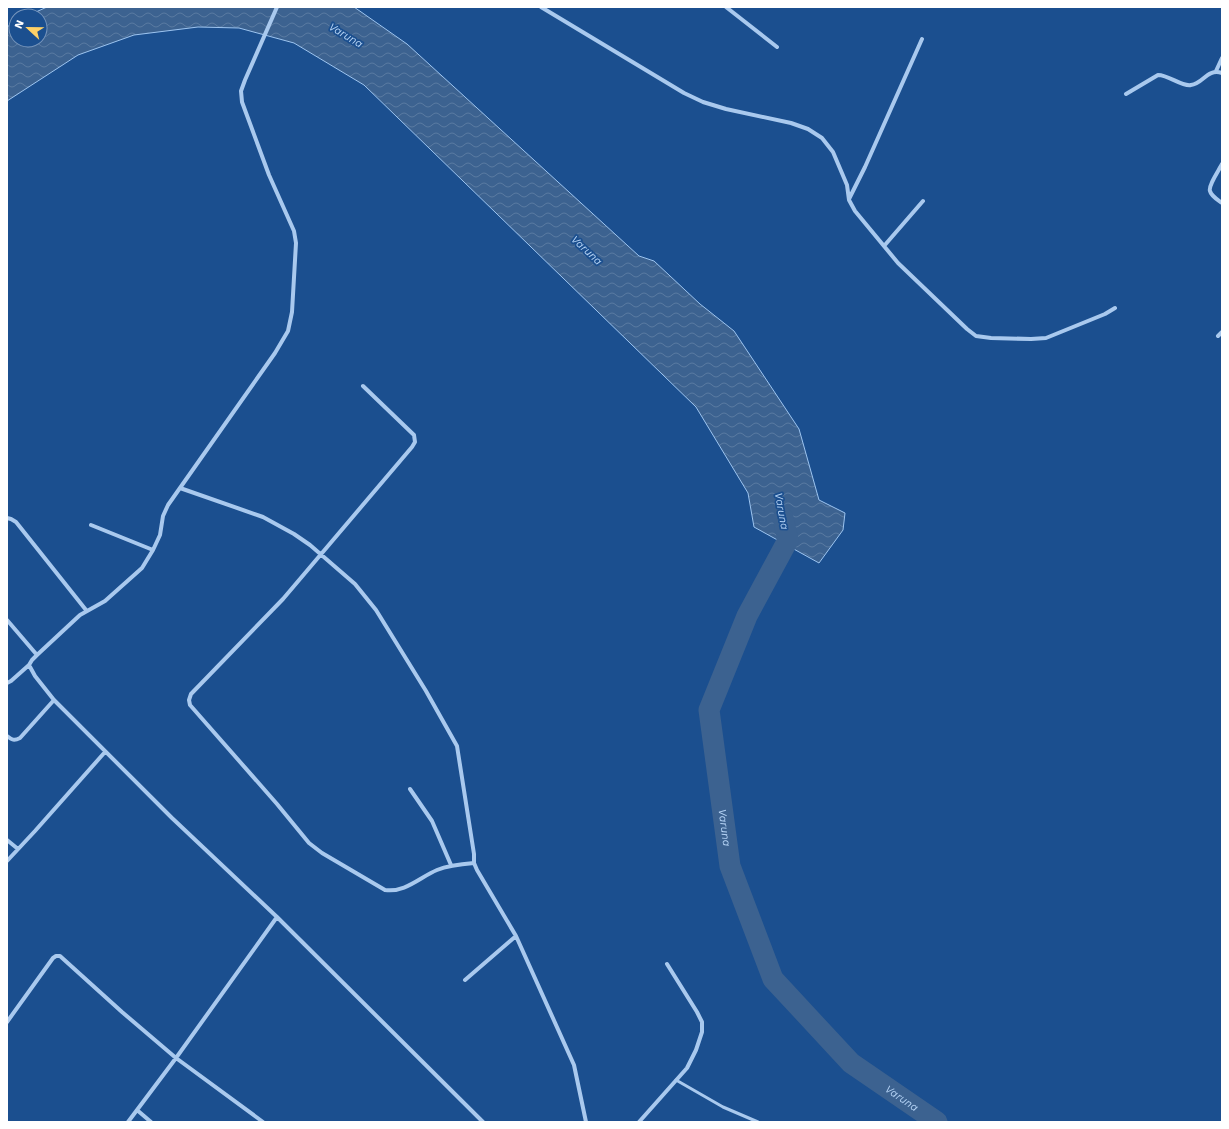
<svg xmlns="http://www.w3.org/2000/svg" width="1229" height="1129" font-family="'Work Sans',sans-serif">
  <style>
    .water { fill: url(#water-waves); stroke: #9cc4f0 }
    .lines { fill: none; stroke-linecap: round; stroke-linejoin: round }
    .river { stroke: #3c6290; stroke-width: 21 }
    .service { stroke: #a9c9ee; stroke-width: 3 }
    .minor { stroke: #a9c9ee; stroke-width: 4 }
    .labels { text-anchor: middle; stroke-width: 3.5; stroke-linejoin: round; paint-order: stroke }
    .water-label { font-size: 11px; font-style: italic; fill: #b5d3f5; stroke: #1b4f8f }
  </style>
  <defs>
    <pattern id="water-waves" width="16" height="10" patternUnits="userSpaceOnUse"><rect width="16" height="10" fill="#3c6290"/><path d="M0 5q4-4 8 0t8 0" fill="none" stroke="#597aa1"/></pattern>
  </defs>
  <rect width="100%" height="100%" fill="#1b4f8f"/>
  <path class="water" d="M 47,7 L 354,7 L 407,44 L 639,256 L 654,261 L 700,304 L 734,331 L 799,429 L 819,500 L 845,513 L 843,530 L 819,563 L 754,527 L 748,493 L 696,407 L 364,85 L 294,43 L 239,28 L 198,27 L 134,35 L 78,55 L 7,101 L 7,27 L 16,21 L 16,40 L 40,40 L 40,16 L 27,16 Z"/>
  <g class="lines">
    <path class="river" id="s1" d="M 783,518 L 788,540 L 747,616 L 709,710 L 730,866 L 773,979 L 851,1063 L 937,1122"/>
    <path class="service" d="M 676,1080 L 723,1107 L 758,1122"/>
    <path class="minor" d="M 277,7 L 245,80 L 241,91 L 242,102 L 269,175 L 294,231 L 296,243 L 292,312 L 288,331 L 275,353 L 168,505 L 163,516 L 160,535 L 153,550 L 142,568 L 105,601 L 80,615 L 37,655 L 32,660 L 29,665 L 35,676 L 54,700 L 172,818 L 277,917 L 483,1122
      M 541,7 L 684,93 L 703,102 L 726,109 L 791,123 L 808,129 L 822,138 L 833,152 L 847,185 L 849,200 L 855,211 L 898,263 L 967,329 L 976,336 L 991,338 L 1031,339 L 1046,338 L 1105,314 L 1115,308
      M 726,7 L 777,47
      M 1216,71 L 1222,58
      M 1126,94 L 1158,75 C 1169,75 1182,87 1191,85 C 1203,84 1207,68 1222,73
      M 1222,164 C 1219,170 1208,186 1210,191 C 1211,196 1218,200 1222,203
      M 849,199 L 865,167 L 922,39
      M 884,246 L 923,201
      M 1218,336 L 1222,332
      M 363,386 L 414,435 L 415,442 L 412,447 L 283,599 L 191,694 L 189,700 L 190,705 L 277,804 L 309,843 L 322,853 L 385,890 C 405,893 420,877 437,870 C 449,865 461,864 474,863
      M 180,488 L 263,517 L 294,534 L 310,545 L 355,584 L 376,610 L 426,691 L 457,746 L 474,854 L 474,863 L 477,870 L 516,936 L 574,1065 L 586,1122
      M 7,518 L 11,519 L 16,522 L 86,610
      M 91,525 L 153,550
      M 7,620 L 37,655
      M 7,683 L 11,681 L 29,665
      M 7,736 C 12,740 14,741 20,738 L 54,700
      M 410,789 L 432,821 L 451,865
      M 7,840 L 18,849
      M 7,861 L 35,831 L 105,752
      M 465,980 L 516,936
      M 7,1022 L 53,958 L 56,956 L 60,956 L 122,1012 L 176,1058 L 263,1122
      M 137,1110 L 151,1122
      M 128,1122 L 176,1058 L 277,917
      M 639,1122 L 687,1068 L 696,1050 L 702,1032 L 702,1022 L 697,1012 L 667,964"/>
  </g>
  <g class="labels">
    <g class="water-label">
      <text transform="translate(346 35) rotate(31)" y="4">Varuna</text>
      <text transform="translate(587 250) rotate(43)" y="4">Varuna</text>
      <text transform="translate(782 511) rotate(80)" y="4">Varuna</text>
      <text dy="4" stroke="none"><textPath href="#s1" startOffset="329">Varuna</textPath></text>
      <text dy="4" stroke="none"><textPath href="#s1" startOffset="665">Varuna</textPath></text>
    </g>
  </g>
  <rect width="1229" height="1129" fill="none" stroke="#ffffff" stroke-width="16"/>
  <g transform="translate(28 28) rotate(292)"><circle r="19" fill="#1b4f8f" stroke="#7695bc"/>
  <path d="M0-3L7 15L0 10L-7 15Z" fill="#ffd166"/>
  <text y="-6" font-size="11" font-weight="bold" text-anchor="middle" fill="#ffffff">N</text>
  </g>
</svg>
